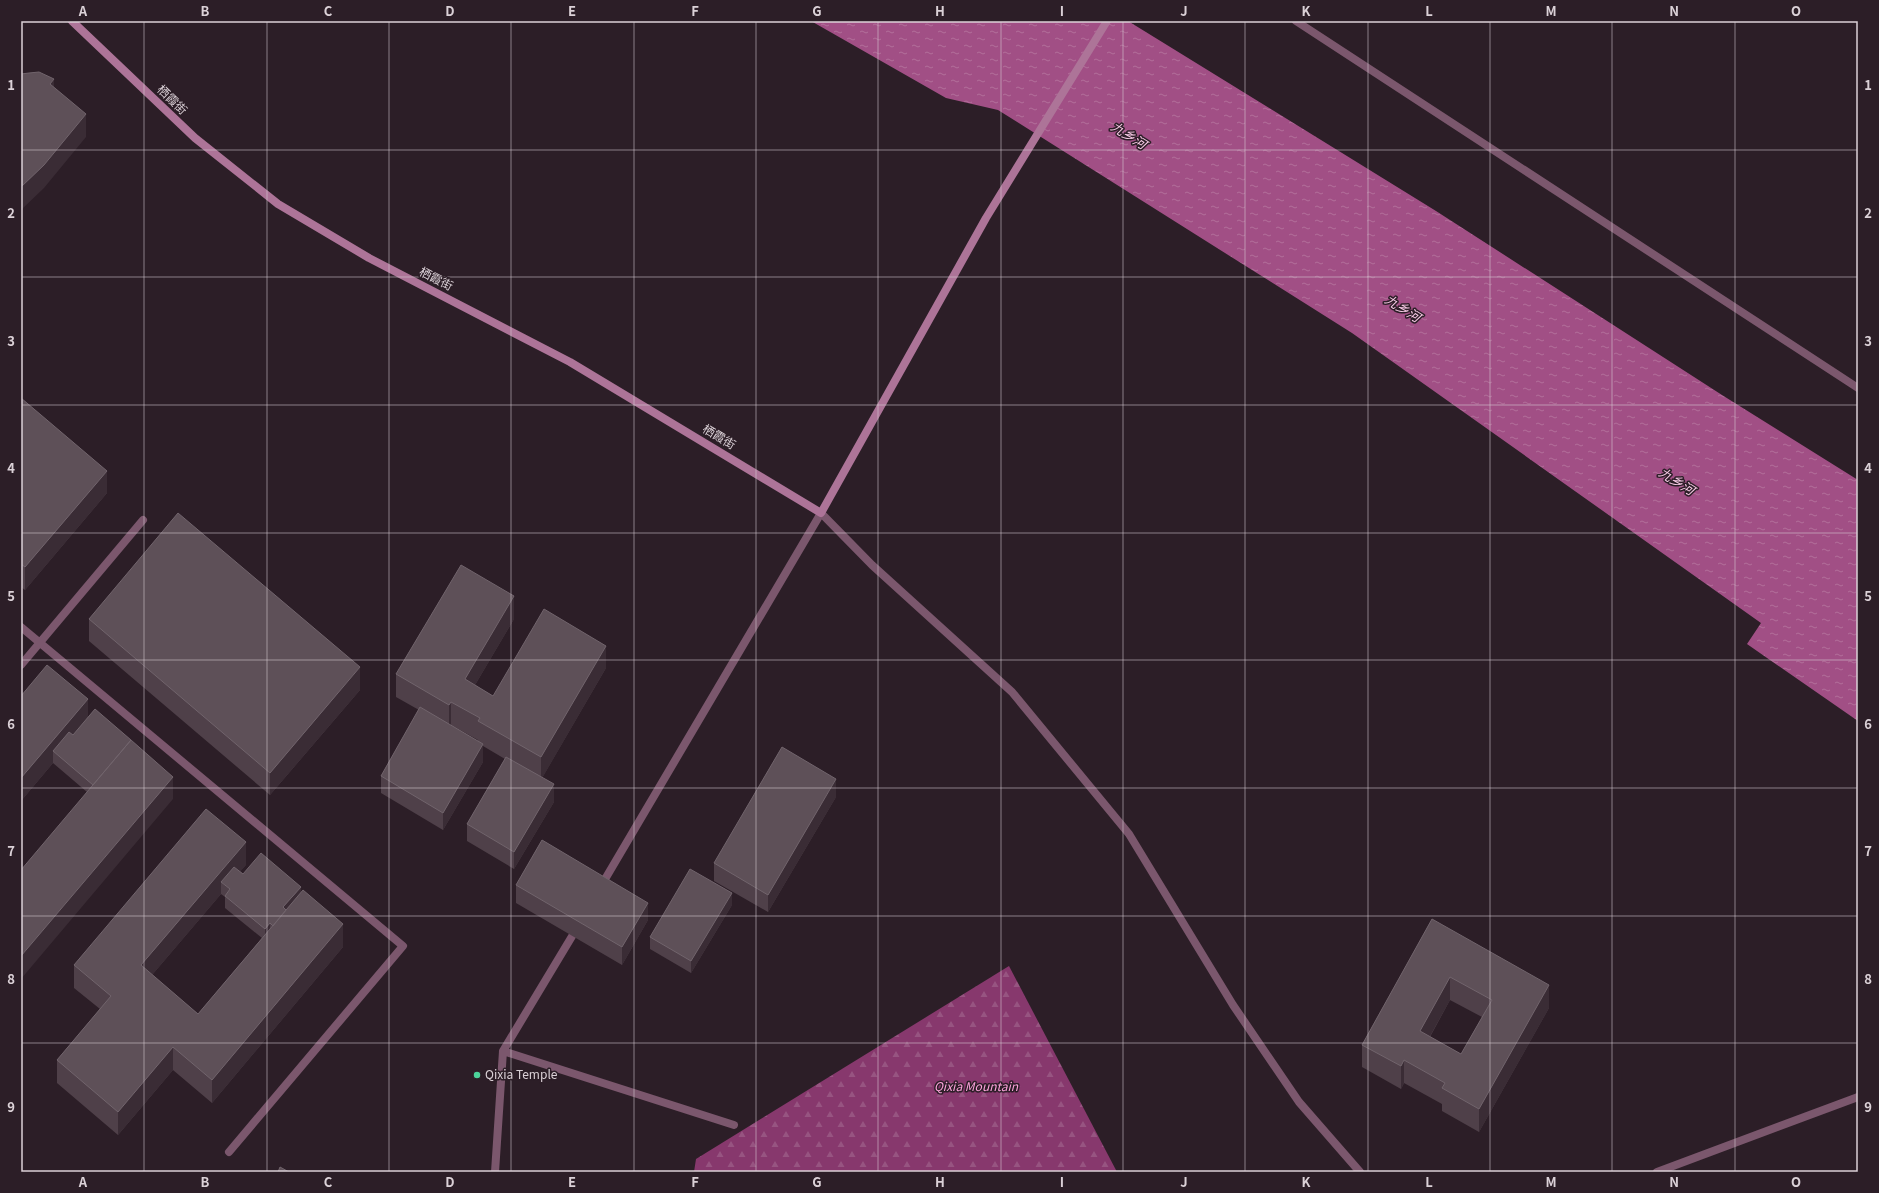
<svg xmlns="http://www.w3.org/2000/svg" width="1879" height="1193" font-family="Georgia,'Noto Sans SC',serif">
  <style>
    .forest { fill: url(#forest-firs) }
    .water { fill: url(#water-ripples) }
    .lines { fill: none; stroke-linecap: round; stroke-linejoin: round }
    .lane { stroke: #7b576d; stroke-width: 8 }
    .street { stroke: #7b576d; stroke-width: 8 }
    .secondary { stroke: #ad7498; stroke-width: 8 }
    .wall { fill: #4f4049; fill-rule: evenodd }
    .shaded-wall { fill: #3a2c35 }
    .building { fill: #5e5058; stroke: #71646c; fill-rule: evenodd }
    .grid { fill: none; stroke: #dbd1d7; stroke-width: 1; stroke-opacity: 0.55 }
    .poi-dot { fill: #4cd39a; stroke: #2c1e27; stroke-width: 1.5 }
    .labels { text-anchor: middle; stroke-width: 3; stroke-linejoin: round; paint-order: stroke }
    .street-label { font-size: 12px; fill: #dbd1d7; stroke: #2c1e27 }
    .poi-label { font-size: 12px; fill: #dbd1d7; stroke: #2c1e27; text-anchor: start }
    .park-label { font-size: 12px; font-style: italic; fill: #fca3db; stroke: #2c1e27 }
    .water-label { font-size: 13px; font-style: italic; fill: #facce8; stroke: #2c1e27 }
    .neatline { fill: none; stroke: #dbd1d7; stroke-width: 1.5 }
    .grid-label { font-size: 13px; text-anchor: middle; font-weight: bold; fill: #dbd1d7 }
  </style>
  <defs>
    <pattern id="forest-firs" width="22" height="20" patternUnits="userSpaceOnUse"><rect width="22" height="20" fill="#87386d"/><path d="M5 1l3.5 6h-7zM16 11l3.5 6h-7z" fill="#975481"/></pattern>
    <pattern id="water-ripples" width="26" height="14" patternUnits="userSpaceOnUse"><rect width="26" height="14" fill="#a14f85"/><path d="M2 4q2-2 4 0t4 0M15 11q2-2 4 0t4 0" fill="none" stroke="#b26f9b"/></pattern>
  </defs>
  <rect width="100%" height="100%" fill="#2c1e27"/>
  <path class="forest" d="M 1009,966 L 1117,1172 L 694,1172 L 696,1159 Z"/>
  <path class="water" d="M 811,21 L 1128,21 L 1436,211 L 1722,395 L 1858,480 L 1858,721 L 1747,644 L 1761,623 L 1352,333 L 998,110 L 946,98 Z"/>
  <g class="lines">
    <path class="lane" d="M 1296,21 L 1858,388
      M 21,627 L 403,946 L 229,1152
      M 21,665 L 143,520"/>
    <path class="street" d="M 601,886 L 821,513 L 872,565 L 1012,692 L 1129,834 L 1233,1005 L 1299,1102 L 1360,1172
      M 503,1051 L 734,1125
      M 495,1172 L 503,1051 L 577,928
      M 1657,1172 L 1858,1097"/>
    <path class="secondary" d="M 72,21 L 195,138 L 278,204 L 369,258 L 570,362 L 821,513 L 986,218 L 1107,21"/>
  </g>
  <path class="wall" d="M 21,398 L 107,493 L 25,590 L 21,587 Z
    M 89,619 L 360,690 L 270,795 L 89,641 Z
    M 514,619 L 475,685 L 493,696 L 606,668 L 542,778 L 554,802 L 514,869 L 467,841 L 467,824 L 505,759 L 483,746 L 483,762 L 443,830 L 381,793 L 381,776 L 419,710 L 396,697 L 396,674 ZM 451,725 L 478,740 L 478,741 Z
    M 21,696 L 88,717 L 131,741 L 173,799 L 87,792 L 53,763 L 21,801 Z
    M 836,797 L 768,912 L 714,881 L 714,863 Z
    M 246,865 L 240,871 L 243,874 L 301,893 L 343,947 L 212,1103 L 173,1070 L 118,1135 L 57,1083 L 57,1060 L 100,1009 L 74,988 L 74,965 ZM 221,894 L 225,897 L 225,908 L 262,938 L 198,1014 L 152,975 Z
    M 516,885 L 648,920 L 622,965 L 516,903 Z
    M 732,905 L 691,973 L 650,949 L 650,937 Z
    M 1432,919 L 1549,1008 L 1479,1132 L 1442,1111 L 1442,1104 L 1404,1083 L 1401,1089 L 1362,1067 L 1362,1045 ZM 1450,1000 L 1482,1017 L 1461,1054 L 1430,1037 Z"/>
  <path class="shaded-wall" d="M 54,79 L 54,102 L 50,84 Z
    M 86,114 L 86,137 L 44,188 L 21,210 L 21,187 Z
    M 107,471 L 107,493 L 25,590 L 25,567 Z
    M 514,596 L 514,619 L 465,702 L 465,679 Z
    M 606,646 L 606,668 L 541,780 L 541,757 Z
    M 360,667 L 360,690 L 270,795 L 270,773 Z
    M 88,699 L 88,722 L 59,756 L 53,751 L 53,763 L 21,801 L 21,778 Z
    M 451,702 L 451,725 L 449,728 L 449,705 Z
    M 483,744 L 483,762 L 443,830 L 443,813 Z
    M 173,777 L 173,799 L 21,979 L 21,956 Z
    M 836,779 L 836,797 L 768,912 L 768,895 Z
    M 554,784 L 554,802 L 514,869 L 514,852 Z
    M 246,842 L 246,865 L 227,887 L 221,882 L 221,894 L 141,988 L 141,965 Z
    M 301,887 L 301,899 L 283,919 L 283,907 Z
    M 732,893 L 732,905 L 691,973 L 691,961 Z
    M 648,903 L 648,920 L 622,965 L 622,947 Z
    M 270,923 L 270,935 L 265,941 L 265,929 Z
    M 343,924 L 343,947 L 212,1103 L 212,1080 Z
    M 1450,977 L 1450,1000 L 1420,1054 L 1420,1031 Z
    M 1549,985 L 1549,1008 L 1479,1132 L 1479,1109 Z
    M 173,1047 L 173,1070 L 118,1135 L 118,1112 Z
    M 1404,1060 L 1404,1083 L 1401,1089 L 1401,1066 Z"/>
  <path class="building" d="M 39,72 L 54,79 L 50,84 L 86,114 L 44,165 L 21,187 L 21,74 L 29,73 Z
    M 21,398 L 107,471 L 25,567 L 21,564 L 21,485 L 22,484 L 21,483 Z
    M 178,513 L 360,667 L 270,773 L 89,619 Z
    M 461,565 L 514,596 L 465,679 L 493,696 L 544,609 L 606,646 L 541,757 L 478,721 L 480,718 L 451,702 L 449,705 L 396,674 Z
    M 47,665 L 88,699 L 21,778 L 21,696 Z
    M 420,707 L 483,744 L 443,813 L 381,776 Z
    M 95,709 L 131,740 L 93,785 L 53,751 L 69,732 L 73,735 Z
    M 131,740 L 173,777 L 21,956 L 21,870 Z
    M 782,747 L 836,779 L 768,895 L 714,863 Z
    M 506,757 L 554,784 L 514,852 L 467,824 Z
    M 206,809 L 246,842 L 141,965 L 198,1014 L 303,890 L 343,924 L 212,1080 L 173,1047 L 118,1112 L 57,1060 L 111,996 L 74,965 Z
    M 542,840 L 648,903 L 622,947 L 516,885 Z
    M 261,853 L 301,887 L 283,907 L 286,910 L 273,926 L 270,923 L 265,929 L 225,896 L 230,889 L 221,882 L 234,867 L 243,874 Z
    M 690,869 L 732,893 L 691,961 L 650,937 Z
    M 1432,919 L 1549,985 L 1479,1109 L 1442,1088 L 1445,1083 L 1404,1060 L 1401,1066 L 1362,1045 ZM 1450,977 L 1492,1000 L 1461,1054 L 1420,1031 Z
    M 280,1167 L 289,1172 L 278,1172 Z"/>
  <path class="grid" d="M 144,21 L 144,1172M 267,21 L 267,1172M 389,21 L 389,1172M 511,21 L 511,1172M 634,21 L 634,1172M 756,21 L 756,1172M 878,21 L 878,1172M 1001,21 L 1001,1172M 1123,21 L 1123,1172M 1245,21 L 1245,1172M 1368,21 L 1368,1172M 1490,21 L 1490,1172M 1612,21 L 1612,1172M 1735,21 L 1735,1172M 21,150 L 1858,150M 21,277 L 1858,277M 21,405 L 1858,405M 21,533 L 1858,533M 21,660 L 1858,660M 21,788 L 1858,788M 21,916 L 1858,916M 21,1043 L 1858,1043"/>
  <circle class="poi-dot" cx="477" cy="1075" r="4"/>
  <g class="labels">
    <g class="street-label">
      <text transform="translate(172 100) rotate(44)" y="4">栖霞街</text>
      <text transform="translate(436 279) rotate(27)" y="4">栖霞街</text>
      <text transform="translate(719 437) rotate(31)" y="4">栖霞街</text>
    </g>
    <g class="poi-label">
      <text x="485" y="1079">Qixia Temple</text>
    </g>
    <g class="park-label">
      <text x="976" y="1091">Qixia Mountain</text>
    </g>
    <g class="water-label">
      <text transform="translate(1129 135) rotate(32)" y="5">九乡河</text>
      <text transform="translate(1403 308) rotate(32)" y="5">九乡河</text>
      <text transform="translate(1677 481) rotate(32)" y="5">九乡河</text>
    </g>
  </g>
  <rect width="1879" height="1193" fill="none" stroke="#2c1e27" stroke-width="44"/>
  <rect x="22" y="22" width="1835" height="1149" class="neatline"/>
  <g class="grid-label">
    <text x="83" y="16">A</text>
    <text x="205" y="16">B</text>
    <text x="328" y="16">C</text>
    <text x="450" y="16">D</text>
    <text x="572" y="16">E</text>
    <text x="695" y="16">F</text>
    <text x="817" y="16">G</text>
    <text x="940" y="16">H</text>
    <text x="1062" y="16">I</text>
    <text x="1184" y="16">J</text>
    <text x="1306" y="16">K</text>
    <text x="1429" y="16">L</text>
    <text x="1551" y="16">M</text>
    <text x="1674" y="16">N</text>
    <text x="1796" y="16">O</text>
    <text x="11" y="90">1</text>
    <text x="1868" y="90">1</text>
    <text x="11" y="218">2</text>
    <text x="1868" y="218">2</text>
    <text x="11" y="346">3</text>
    <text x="1868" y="346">3</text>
    <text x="11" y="473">4</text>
    <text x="1868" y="473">4</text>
    <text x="11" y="601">5</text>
    <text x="1868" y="601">5</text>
    <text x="11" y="729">6</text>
    <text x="1868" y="729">6</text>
    <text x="11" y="856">7</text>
    <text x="1868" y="856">7</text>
    <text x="11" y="984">8</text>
    <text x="1868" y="984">8</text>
    <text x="11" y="1112">9</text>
    <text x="1868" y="1112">9</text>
    <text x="83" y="1187">A</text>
    <text x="205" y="1187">B</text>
    <text x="328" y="1187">C</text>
    <text x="450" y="1187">D</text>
    <text x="572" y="1187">E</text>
    <text x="695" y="1187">F</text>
    <text x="817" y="1187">G</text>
    <text x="940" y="1187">H</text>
    <text x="1062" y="1187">I</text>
    <text x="1184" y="1187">J</text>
    <text x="1306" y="1187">K</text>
    <text x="1429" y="1187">L</text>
    <text x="1551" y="1187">M</text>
    <text x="1674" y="1187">N</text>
    <text x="1796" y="1187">O</text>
  </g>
</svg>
